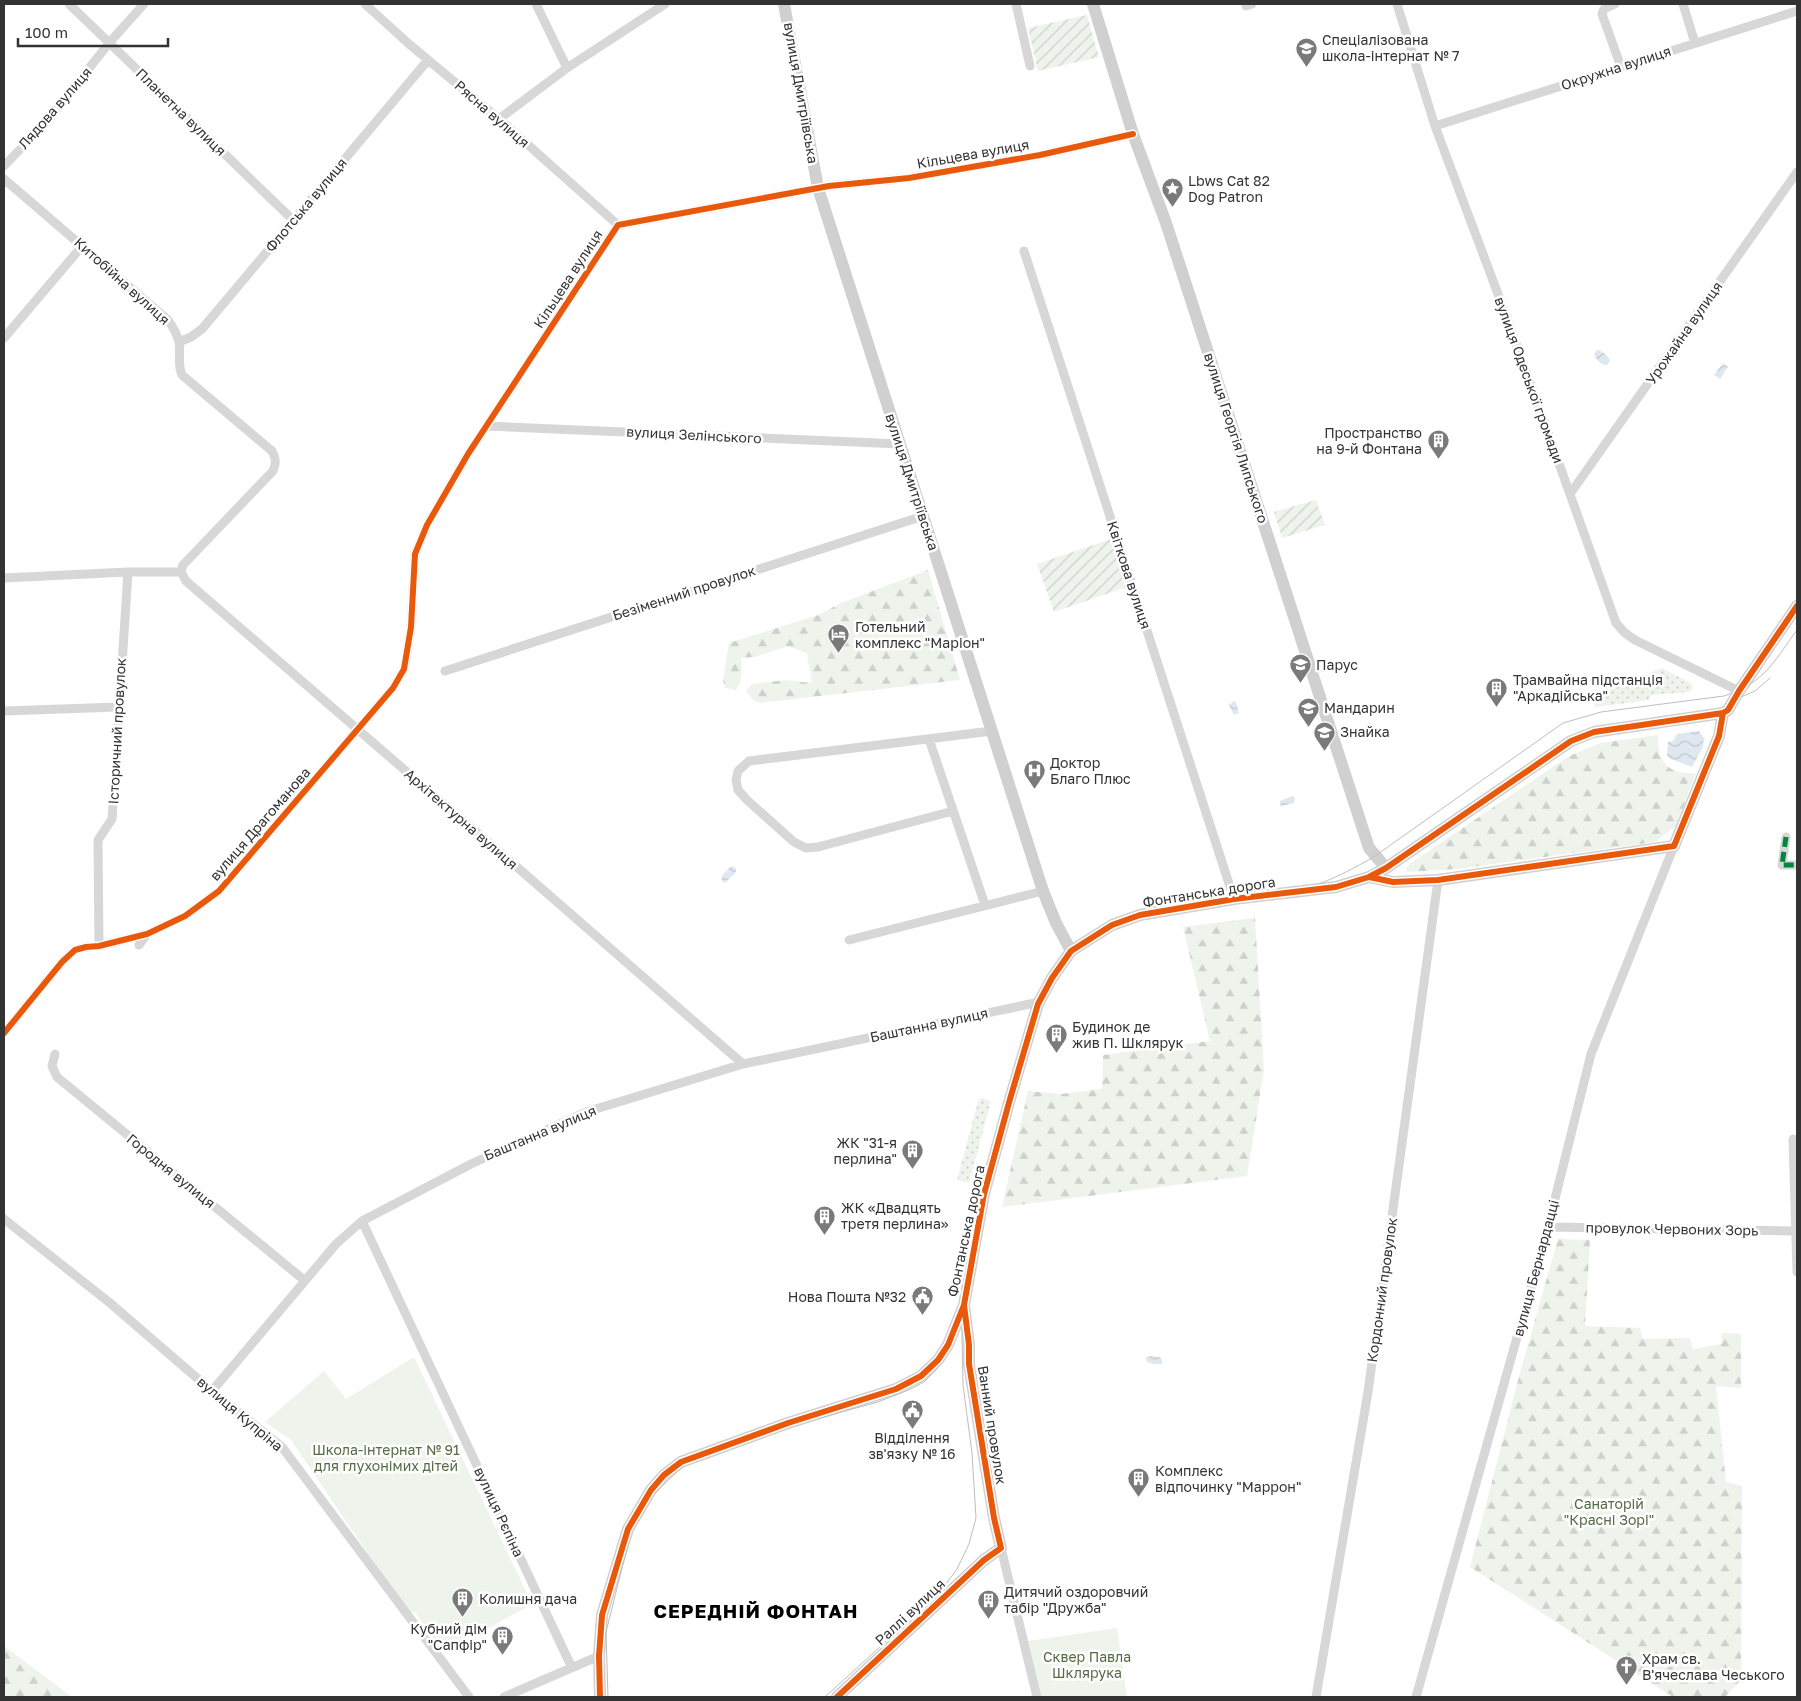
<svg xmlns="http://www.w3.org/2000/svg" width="1801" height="1701" font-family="'Golos Text',sans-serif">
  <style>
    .grass { fill: url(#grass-dots) }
    .forest { fill: url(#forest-firs) }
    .park { fill: #eef3ec }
    .garden { fill: url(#garden-furrows) }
    .water { fill: url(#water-waves) }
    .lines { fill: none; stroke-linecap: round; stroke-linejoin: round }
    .street { stroke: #d7d7d7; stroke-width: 9 }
    .secondary { stroke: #d0d0d0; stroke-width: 12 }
    .tram { stroke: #bebebe; stroke-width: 1 }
    .quiet { stroke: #00873e; stroke-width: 5; stroke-dasharray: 10 5; stroke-linecap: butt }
    .cycleway-casing { stroke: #fff; stroke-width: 9 }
    .cycleway { stroke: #e8590c; stroke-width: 6 }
    .labels { text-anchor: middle; stroke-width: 5; stroke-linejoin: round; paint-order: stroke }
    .poi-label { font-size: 14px; fill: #333; stroke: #fff; text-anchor: start }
    .street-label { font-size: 14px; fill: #333; stroke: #fff }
    .park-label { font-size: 14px; fill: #526c43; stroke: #fff }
    .district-label { font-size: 19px; font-weight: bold; letter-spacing: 1px; fill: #000; stroke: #fff }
  </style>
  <defs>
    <pattern id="grass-dots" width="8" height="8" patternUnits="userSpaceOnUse" patternTransform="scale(1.25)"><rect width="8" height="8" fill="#eef3ec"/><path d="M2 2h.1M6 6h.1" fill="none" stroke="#cdd1cb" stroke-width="1.8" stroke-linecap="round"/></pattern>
    <pattern id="forest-firs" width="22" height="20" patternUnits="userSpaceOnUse" patternTransform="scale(1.25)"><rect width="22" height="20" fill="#eef3ec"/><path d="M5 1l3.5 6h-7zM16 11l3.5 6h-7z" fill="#cdd1cb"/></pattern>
    <pattern id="garden-furrows" width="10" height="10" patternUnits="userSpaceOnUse" patternTransform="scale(1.25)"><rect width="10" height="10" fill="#eef3ec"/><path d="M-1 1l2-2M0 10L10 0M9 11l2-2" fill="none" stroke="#cdd1cb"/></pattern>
    <pattern id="water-waves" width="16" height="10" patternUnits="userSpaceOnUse" patternTransform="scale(1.25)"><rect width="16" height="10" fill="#dfe8f1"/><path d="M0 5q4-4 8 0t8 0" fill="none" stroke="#c0c7cf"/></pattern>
  </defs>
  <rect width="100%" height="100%" fill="#fff"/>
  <path class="grass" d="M 1662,668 L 1692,684 L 1692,689 L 1690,692 L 1651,695 L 1649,700 L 1596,707 L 1591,701 L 1625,679 L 1629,682 Z
    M 981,1098 L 991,1101 L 969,1183 L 957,1180 L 978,1102 Z"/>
  <path class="forest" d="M 928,570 L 960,680 L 760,703 L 753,700 L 746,691 L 752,684 L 785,680 L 812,683 L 807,653 L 788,646 L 754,657 L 741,658 C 742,670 743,679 736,690 L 725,688 L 723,680 L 729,643 L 818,615 L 841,603 Z
    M 1658,735 C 1657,762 1668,775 1696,773 L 1676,826 L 1655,842 L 1457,869 L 1407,872 L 1406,868 L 1411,863 L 1569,756 L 1601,743 Z
    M 1255,918 L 1264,1070 L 1247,1176 L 1002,1207 L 1028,1091 L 1061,1094 L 1102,1089 L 1103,1055 L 1210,1041 L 1183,927 Z
    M 1558,1239 L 1590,1240 L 1585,1326 L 1640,1328 L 1643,1339 L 1690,1338 L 1693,1349 L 1721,1344 L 1722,1333 L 1741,1334 L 1741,1388 L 1716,1386 L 1726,1482 L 1742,1486 L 1741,1680 L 1725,1697 L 1673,1697 L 1470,1567 L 1521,1369 Z
    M 4,1646 L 72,1697 L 4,1697 Z"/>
  <path class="park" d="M 414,1357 L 532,1604 L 444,1653 L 415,1612 L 408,1613 L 291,1440 L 265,1422 L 324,1371 L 346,1399 Z
    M 1117,1628 L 1127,1697 L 1042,1697 L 1028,1641 Z"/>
  <path class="garden" d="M 1087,15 L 1099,57 L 1038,71 L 1028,28 Z
    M 1316,500 L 1325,525 L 1282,538 L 1274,512 Z
    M 1111,539 L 1127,587 L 1054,612 L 1037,564 Z"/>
  <path class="water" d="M 1597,350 C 1601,350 1609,356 1610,361 L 1607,365 C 1601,365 1596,360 1594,354 Z
    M 1723,363 L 1728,367 L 1720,379 L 1714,375 Z
    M 1234,701 L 1236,702 L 1239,713 L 1234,715 L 1229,705 Z
    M 1699,731 L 1704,738 L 1703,747 L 1692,767 L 1671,759 L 1667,756 L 1668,742 L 1673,741 L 1677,734 Z
    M 1292,796 L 1295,798 L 1294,803 L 1282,806 L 1280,805 L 1280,801 Z
    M 733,866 L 736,869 L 736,872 L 725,883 L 722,881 L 721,877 L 730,867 Z
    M 1148,1356 L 1160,1357 L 1162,1359 L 1162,1364 L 1153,1364 L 1147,1362 L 1146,1358 Z"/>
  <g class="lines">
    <path class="street" d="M 69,4 L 293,220
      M 365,4 L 409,44 L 499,119 L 618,225
      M 536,4 L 567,68
      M 1016,4 L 1030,66
      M 1397,4 L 1435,126 L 1507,318 L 1616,623 L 1625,633 L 1635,640 L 1739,691
      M 1615,4 L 1604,9 L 1602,14 L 1621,67
      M 1683,4 L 1695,43
      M 1246,6 L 1252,4
      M 499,119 L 567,68 L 665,4
      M 1435,126 L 1797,11
      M 4,166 L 50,118 L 109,43 L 144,4
      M 4,179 L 168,320 C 173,327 177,334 179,342 C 181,354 177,364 182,375 L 272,451 C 276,458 277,464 272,472 L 183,565 L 181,572
      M 1024,251 L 1234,899
      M 4,338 L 83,245
      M 179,342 L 191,337 L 202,329 L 428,60
      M 487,426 L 900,444
      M 1570,494 L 1797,172
      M 181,572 L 186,581 L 510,861 L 743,1064
      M 4,578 L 128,572 L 181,572
      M 445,671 L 923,516
      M 4,711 L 118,707
      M 929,739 L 985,905
      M 953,811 L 818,847 L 806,848 L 794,842 L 747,800 L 738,790 L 736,780 L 738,771 L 749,761 L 992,731
      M 1786,837 L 1782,865 L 1797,865
      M 849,940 L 1043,891
      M 139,945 L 147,934
      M 99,946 L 98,840 L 112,819 L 128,572
      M 4,1033 L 62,962 L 75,950 L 86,947 L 99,946 L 147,934 L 185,916 L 219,891 L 393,688 L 404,669 L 411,627 L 415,554 L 427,525 L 468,454 L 618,225 L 829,186 L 909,178 L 1040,155 L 1133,134
      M 55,1054 L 52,1066 L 57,1077 L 304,1280
      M 1793,1139 L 1797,1272
      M 4,1219 L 110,1303 L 212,1391 L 282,1447 L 469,1697
      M 362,1221 L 572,1668
      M 1548,1227 L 1795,1231
      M 212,1391 L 336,1244 L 362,1221 L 471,1164 L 586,1112 L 743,1064 L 1035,1003 L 1038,1004
      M 1001,1548 L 1037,1697
      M 504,1697 L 599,1656
      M 1316,1697 L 1368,1392 L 1438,880
      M 1416,1697 L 1548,1227 L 1591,1054 L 1674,846"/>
    <path class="secondary" d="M 784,4 L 818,188 L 1043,891 L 1056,923 L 1071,951
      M 1093,4 L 1133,134 L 1166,223 L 1369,848 L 1386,868
      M 1369,877 L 1393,882 L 1438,880 L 1674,846 L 1719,736 L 1723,713
      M 600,1697 L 599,1656 L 602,1615 L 628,1529 L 651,1490 L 664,1475 L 681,1462 L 788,1423 L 896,1389 L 921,1376 L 938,1360 L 948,1345 L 964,1305 L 984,1194 L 1010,1099 L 1038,1004 L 1052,978 L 1071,951 L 1112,925 L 1140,915 L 1234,899 L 1336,887 L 1369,877 L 1386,868 L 1571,741 L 1594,732 L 1723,713 L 1728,710 L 1739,691 L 1797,606
      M 837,1697 L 984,1560 L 1001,1548 L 994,1518 L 969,1364 L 969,1345 L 964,1305"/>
    <path class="tram" d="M 1741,697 L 1755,691 L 1770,678
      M 608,1697 L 606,1632 L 631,1532 L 654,1494 L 685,1464 L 779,1429 L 878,1402 L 911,1389 L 924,1382 L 936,1370 L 954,1339 L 982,1194 L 1035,1003 C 1045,985 1055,963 1070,949 C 1120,904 1204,901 1268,893 C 1281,891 1294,890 1306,888 C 1326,883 1357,867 1375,856 L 1563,723 L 1601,712 L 1724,696 C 1765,682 1773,663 1797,630
      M 825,1697 L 939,1593 L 957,1569 L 969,1544 L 976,1518 L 972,1453 L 963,1385 L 962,1337 L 966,1313"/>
    <path class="quiet" d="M 1786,837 L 1782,865 L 1797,865"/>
    <defs>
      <path id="cycleway" d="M 1369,877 L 1393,882 L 1438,880 L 1674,846 L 1719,736 L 1723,713
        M 4,1033 L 62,962 L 75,950 L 86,947 L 99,946 L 147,934 L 185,916 L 219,891 L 393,688 L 404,669 L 411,627 L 415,554 L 427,525 L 468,454 L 618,225 L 829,186 L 909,178 L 1040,155 L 1133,134
        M 600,1697 L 599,1656 L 602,1615 L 628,1529 L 651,1490 L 664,1475 L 681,1462 L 788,1423 L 896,1389 L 921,1376 L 938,1360 L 948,1345 L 964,1305 L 984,1194 L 1010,1099 L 1038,1004 L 1052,978 L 1071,951 L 1112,925 L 1140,915 L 1234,899 L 1336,887 L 1369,877 L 1386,868 L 1571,741 L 1594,732 L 1723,713 L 1728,710 L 1739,691 L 1797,606
        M 837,1697 L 984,1560 L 1001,1548 L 994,1518 L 969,1364 L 969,1345 L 964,1305"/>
    </defs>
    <use href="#cycleway" class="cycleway-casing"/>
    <use href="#cycleway" class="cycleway"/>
  </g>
  <defs>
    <symbol id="school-pin" viewBox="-11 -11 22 30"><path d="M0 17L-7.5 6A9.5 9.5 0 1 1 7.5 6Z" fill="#7a7a7a" stroke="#fff"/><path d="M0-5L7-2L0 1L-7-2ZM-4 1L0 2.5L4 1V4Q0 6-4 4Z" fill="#fff"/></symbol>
    <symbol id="sight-pin" viewBox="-11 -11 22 30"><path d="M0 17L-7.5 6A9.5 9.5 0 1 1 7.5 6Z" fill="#7a7a7a" stroke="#fff"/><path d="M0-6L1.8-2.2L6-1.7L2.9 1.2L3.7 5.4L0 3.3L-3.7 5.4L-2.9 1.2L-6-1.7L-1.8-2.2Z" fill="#fff"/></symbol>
    <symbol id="building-pin" viewBox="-11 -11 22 30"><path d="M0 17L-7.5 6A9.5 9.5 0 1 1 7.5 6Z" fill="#7a7a7a" stroke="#fff"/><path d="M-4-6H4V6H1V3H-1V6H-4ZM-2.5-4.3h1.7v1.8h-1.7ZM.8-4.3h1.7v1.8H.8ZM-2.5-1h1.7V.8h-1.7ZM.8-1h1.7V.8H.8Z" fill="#fff"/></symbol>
    <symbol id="hotel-pin" viewBox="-11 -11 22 30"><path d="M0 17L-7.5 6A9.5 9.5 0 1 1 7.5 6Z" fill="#7a7a7a" stroke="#fff"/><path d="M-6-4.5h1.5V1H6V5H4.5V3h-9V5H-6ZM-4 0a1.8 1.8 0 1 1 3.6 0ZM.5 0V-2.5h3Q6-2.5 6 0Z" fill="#fff"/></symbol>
    <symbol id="hospital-pin" viewBox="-11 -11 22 30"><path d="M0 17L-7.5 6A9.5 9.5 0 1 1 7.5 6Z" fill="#7a7a7a" stroke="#fff"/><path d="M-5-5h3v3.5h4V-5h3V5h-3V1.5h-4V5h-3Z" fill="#fff"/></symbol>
    <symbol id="civic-pin" viewBox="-11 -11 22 30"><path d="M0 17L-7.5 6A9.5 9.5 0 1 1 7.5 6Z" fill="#7a7a7a" stroke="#fff"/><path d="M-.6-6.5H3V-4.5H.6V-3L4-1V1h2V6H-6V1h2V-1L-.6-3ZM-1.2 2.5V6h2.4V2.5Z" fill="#fff"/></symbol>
    <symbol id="church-pin" viewBox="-11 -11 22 30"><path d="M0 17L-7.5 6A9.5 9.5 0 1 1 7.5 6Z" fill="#7a7a7a" stroke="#fff"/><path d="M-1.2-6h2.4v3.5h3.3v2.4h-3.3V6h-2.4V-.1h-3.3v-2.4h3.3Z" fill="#fff"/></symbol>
  </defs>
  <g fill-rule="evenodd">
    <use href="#school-pin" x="1294" y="36" width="25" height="34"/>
    <use href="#sight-pin" x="1160" y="176" width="25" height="34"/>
    <use href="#building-pin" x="1426" y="428" width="25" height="34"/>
    <use href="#hotel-pin" x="826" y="622" width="25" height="34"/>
    <use href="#school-pin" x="1288" y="652" width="25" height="34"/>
    <use href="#building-pin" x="1484" y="676" width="25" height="34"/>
    <use href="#school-pin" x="1296" y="696" width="25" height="34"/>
    <use href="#school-pin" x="1312" y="720" width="25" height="34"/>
    <use href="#hospital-pin" x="1022" y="758" width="25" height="34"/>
    <use href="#building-pin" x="1044" y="1022" width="25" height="34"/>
    <use href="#building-pin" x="900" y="1138" width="25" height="34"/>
    <use href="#building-pin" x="812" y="1204" width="25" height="34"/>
    <use href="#civic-pin" x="910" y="1284" width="25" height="34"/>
    <use href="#civic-pin" x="900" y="1398" width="25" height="34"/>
    <use href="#building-pin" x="1126" y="1466" width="25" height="34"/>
    <use href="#building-pin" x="450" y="1586" width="25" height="34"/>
    <use href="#building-pin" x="976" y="1588" width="25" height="34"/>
    <use href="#building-pin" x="490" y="1624" width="25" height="34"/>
    <use href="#church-pin" x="1614" y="1654" width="25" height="34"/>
  </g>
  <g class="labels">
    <g class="poi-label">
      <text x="1322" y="45">Спеціалізована<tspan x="1322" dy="16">школа-інтернат № 7</tspan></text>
      <text x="1188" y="186">Lbws Cat 82<tspan x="1188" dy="16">Dog Patron</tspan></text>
      <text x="1422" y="438" text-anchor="end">Пространство<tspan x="1422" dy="16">на 9-й Фонтана</tspan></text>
      <text x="855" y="632">Готельний<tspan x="855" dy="16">комплекс "Маріон"</tspan></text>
      <text x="1316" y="670">Парус</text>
      <text x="1513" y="685">Трамвайна підстанція<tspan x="1513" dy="16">"Аркадійська"</tspan></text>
      <text x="1324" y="713">Мандарин</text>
      <text x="1340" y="737">Знайка</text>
      <text x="1050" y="768">Доктор<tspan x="1050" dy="16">Благо Плюс</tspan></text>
      <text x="1072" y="1032">Будинок де<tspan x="1072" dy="16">жив П. Шклярук</tspan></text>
      <text x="897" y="1148" text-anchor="end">ЖК "31-я<tspan x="897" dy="16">перлина"</tspan></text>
      <text x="841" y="1213">ЖК «Двадцять<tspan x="841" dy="16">третя перлина»</tspan></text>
      <text x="906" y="1302" text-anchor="end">Нова Пошта №32</text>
      <text x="912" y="1443" text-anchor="middle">Відділення<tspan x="912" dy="16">зв'язку № 16</tspan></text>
      <text x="1155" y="1476">Комплекс<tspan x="1155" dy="16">відпочинку "Маррон"</tspan></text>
      <text x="1004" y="1597">Дитячий оздоровчий<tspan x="1004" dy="16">табір "Дружба"</tspan></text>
      <text x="479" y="1604">Колишня дача</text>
      <text x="487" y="1634" text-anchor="end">Кубний дім<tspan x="487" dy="16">"Сапфір"</tspan></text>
      <text x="1642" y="1664">Храм св.<tspan x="1642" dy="16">В'ячеслава Чеського</tspan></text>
    </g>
    <g class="street-label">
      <text transform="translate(1616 68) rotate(-18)" y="5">Окружна вулиця</text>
      <text transform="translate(801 93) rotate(80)" y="5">вулиця Дмитріївська</text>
      <text transform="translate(55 108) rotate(-49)" y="5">Лядова вулиця</text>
      <text transform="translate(181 112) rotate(44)" y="5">Планетна вулиця</text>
      <text transform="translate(492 114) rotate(41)" y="5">Рясна вулиця</text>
      <text transform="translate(973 154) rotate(-10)" y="5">Кільцева вулиця</text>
      <text transform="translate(306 205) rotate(-50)" y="5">Флотська вулиця</text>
      <text transform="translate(568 279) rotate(-57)" y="5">Кільцева вулиця</text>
      <text transform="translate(122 281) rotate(42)" y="5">Китобійна вулиця</text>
      <text transform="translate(1684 333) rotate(-55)" y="5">Урожайна вулиця</text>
      <text transform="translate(1529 380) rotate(70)" y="5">вулиця Одеської громади</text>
      <text transform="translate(694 435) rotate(3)" y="5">вулиця Зелінського</text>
      <text transform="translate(1236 438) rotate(72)" y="5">вулиця Георгія Липського</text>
      <text transform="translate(912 482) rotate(72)" y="5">вулиця Дмитріївська</text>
      <text transform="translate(1129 575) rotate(72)" y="5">Квіткова вулиця</text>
      <text transform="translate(684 593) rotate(-18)" y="5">Безіменний провулок</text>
      <text transform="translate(117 731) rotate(-87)" y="5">Історичний провулок</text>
      <text transform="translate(461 819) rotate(41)" y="5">Архітектурна вулиця</text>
      <text transform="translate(260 824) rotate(-49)" y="5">вулиця Драгоманова</text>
      <text transform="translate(1209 892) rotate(-9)" y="5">Фонтанська дорога</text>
      <text transform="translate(929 1025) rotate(-12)" y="5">Баштанна вулиця</text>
      <text transform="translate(540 1133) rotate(-23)" y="5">Баштанна вулиця</text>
      <text transform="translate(171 1171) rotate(39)" y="5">Городня вулиця</text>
      <text transform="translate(1672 1229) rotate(1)" y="5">провулок Червоних Зорь</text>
      <text transform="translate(966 1231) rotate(-78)" y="5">Фонтанська дорога</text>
      <text transform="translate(1536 1268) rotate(-75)" y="5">вулиця Бернардацці</text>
      <text transform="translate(1382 1290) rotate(-82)" y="5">Кордонний провулок</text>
      <text transform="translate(240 1414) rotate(40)" y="5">вулиця Купріна</text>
      <text transform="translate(992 1425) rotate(81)" y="5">Ванний провулок</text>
      <text transform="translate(499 1512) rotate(65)" y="5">вулиця Рєпіна</text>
      <text transform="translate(910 1612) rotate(-43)" y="5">Раллі вулиця</text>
    </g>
    <g class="park-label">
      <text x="386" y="1455">Школа-інтернат № 91<tspan x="386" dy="16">для глухонімих дітей</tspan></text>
      <text x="1609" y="1509">Санаторій<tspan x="1609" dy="16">"Красні Зорі"</tspan></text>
      <text x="1087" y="1662">Сквер Павла<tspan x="1087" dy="16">Шклярука</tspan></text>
    </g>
    <g class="district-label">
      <text x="756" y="1618">СЕРЕДНІЙ ФОНТАН</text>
    </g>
  </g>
  <rect width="1801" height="1701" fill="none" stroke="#333333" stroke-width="10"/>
  <path d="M18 38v8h150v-8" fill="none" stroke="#333333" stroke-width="2.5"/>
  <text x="25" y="38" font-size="15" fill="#333333" stroke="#ffffff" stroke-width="4" paint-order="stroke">100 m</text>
</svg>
